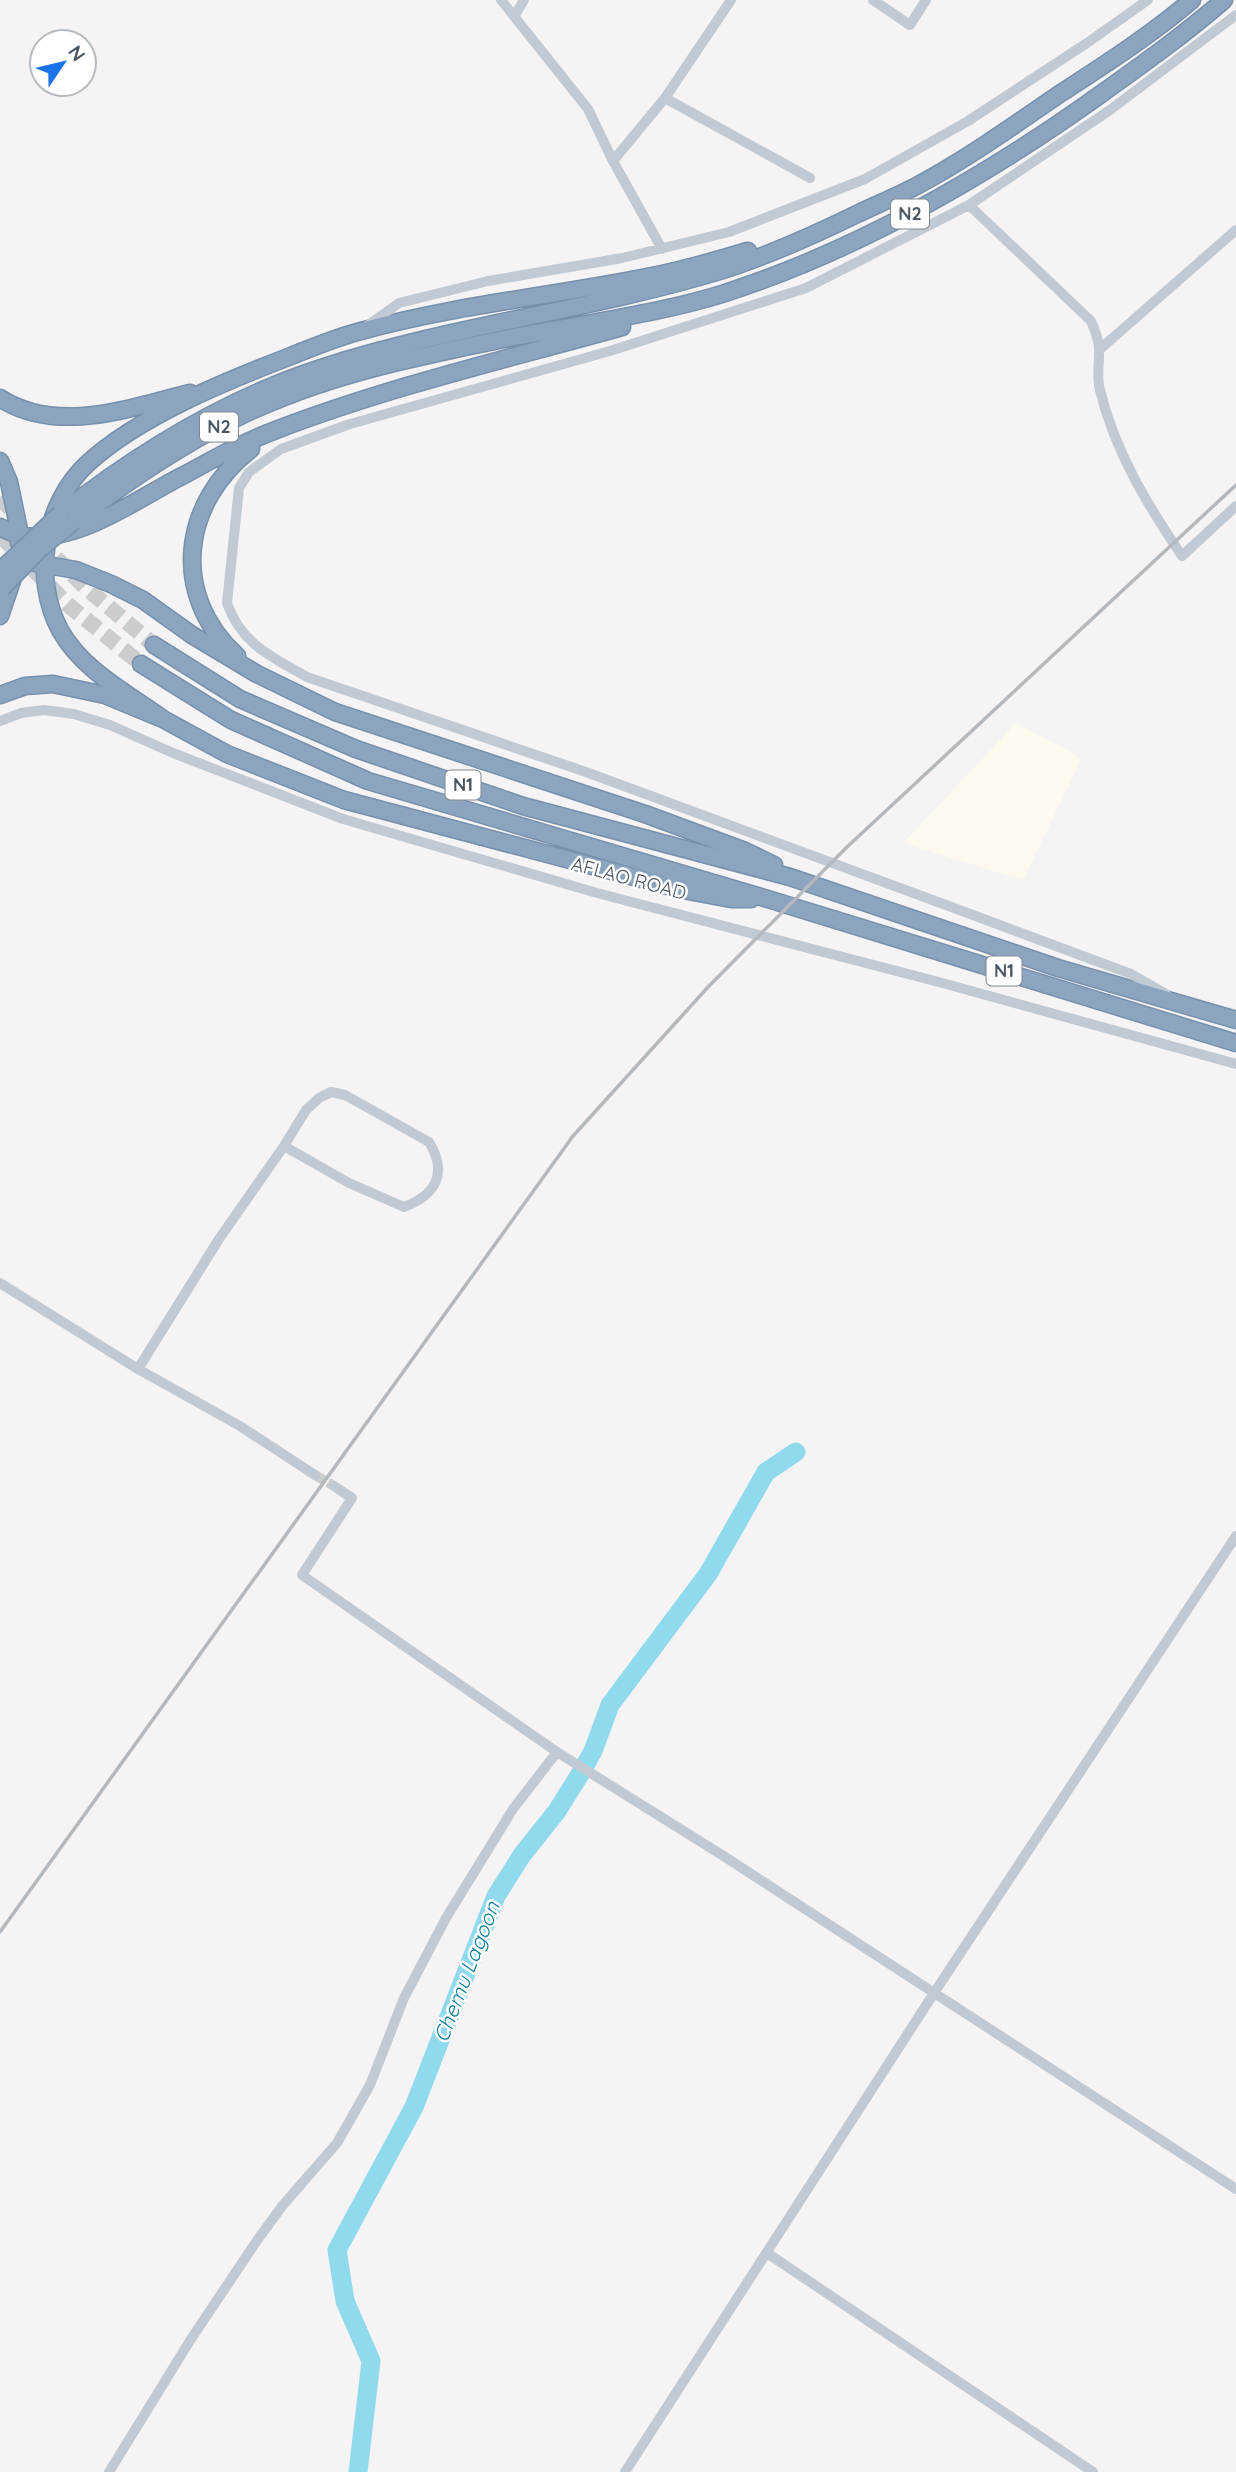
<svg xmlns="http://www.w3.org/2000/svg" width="1236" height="2472" font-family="Quicksand,sans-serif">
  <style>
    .commercial { fill: #fdf9ef }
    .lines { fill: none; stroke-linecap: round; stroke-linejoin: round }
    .river { stroke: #90daee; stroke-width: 19 }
    .minor-tunnel { stroke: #caccce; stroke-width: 10; stroke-dasharray: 10 5; stroke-linecap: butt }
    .highway-tunnel { stroke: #caccce; stroke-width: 16; stroke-dasharray: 16 8; stroke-linecap: butt }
    .highway-casing { stroke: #7690ad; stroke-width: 19 }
    .minor { stroke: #c1cad2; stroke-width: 10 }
    .highway { stroke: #8ba5c1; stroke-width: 16 }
    .rail { stroke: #b5b8bd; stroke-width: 3.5 }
    .highway-bridge-casing { stroke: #7690ad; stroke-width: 19; stroke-linecap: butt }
    .highway-bridge { stroke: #8ba5c1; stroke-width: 16 }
    .labels { text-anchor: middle; stroke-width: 5; stroke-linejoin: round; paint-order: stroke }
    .shield { fill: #fff; stroke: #808990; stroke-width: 2 }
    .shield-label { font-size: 18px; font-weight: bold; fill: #4a5661 }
    .street-label { font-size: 19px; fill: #4a5661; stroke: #fff }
    .water-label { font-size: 21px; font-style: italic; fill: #0c7c9b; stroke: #fff }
  </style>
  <rect width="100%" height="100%" fill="#f5f3f3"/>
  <path class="commercial" d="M 1016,723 L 1082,758 L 1023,880 L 903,843 Z"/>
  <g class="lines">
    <path class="river" d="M 358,2472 L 371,2361 L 345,2301 L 337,2250 L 414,2107 L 496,1896 L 522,1855 L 557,1811 L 582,1771 L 593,1751 L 610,1705 L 708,1574 L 766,1472 L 796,1452"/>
    <path class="minor-tunnel" d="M 315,1475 L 334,1486"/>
    <path class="highway-tunnel" d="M 0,497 L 19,519
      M 0,535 L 67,604 L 141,664
      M 39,541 L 85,587 L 154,645"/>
    <defs>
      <path id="highway" d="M 0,398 C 57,435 130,408 190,393
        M 0,461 L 9,482 L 20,535 L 19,543
        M 60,514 C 139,452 227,398 324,367 C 454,325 592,310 723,270 C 770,255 814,235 857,214 C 878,204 900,195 920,184 C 968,158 1013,126 1058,95 C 1104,65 1151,35 1192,0
        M 74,521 C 139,473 208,426 284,397 C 328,380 374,367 420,357 C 467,346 516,336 565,328 C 617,318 670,310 722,294 C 859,250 984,178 1101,94 C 1143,64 1185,34 1224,0
        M 0,527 C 6,530 13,534 20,535 C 75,547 139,497 186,474 C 215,458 246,441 276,430 C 388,387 507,359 622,327
        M 35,563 L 76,570 L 111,584 L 143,600 L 192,635 L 257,674 L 335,712 L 645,814 L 745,851 L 774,865
        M 0,616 L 15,572
        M 154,645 L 240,699 L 356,749 L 523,806 L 790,877 L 1058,968 L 1236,1020
        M 237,656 C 169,594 182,502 251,449
        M 141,664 L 231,720 L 368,781 L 771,900 L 1236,1043
        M 0,695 L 25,686 L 53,684 L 105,695 L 163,719 L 227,754 L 344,800 L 683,890 L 731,899 L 751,899
        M 163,719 C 127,693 82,670 60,630 C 32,578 44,504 87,464 C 139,416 226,381 291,356 C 314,347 337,337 361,331 C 460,304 562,295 662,274 C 691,268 720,259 748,251"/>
    </defs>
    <use href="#highway" class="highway-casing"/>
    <path class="minor" d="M 501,0 L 588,109 L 613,161 L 662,249
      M 873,0 L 910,25 L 926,0
      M 515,15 L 524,0
      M 665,98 L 810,178
      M 613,161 L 665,98 L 731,0
      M 969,205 L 1091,321 C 1095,330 1098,338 1099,347 C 1100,362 1096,376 1100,390 C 1115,452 1147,504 1182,556 L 1236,506
      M 367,326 L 399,303 L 488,281 L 622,258 L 729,232 L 865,179 L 968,121 L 1087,43 L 1148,0
      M 1099,350 L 1236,230
      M 0,721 L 21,713 L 44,710 L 74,714 L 110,725 L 173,753 L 343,819 L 597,893 L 935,981 L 1236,1064
      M 1166,994 L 1131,974 L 973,915 L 586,772 L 307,677 C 272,657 241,644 227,603 L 239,488 L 249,472 L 281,449 L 350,424 L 610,351 L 806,288 L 969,205 L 1110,110 L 1236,15
      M 0,1283 L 138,1369 L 240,1426 L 315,1475
      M 138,1369 L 219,1239 L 284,1146 L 306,1110 L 319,1098 L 331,1092 L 345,1095 L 429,1142 C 448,1173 436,1195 404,1207 L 349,1183 L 284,1146
      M 334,1486 L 352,1498 L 302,1575 L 557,1752 L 722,1855 L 1236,2189
      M 767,2253 L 1093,2472
      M 109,2472 L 191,2339 L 258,2239 L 283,2205 L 337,2143 L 370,2085 L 404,1998 L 446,1918 L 513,1809 L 557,1752
      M 625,2472 L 934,1993 L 1236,1536"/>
    <use href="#highway" class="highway"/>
    <path class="rail" d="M 0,1932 L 573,1136 L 709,986 L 847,847 L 1236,485"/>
    <defs>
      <path id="highway-bridge" d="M 1,570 L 60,514
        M 2,588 L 41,548 L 74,521"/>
    </defs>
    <use href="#highway-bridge" class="highway-bridge-casing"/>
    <use href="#highway-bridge" class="highway-bridge"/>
  </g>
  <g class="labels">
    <g class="shield">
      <rect x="891" y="199.5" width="38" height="29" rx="5"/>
      <rect x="200" y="412.5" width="38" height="29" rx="5"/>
      <rect x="445.5" y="770.5" width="35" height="29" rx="5"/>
      <rect x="986.5" y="956.5" width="35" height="29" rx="5"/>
    </g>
    <g class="shield-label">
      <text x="910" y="220">N2</text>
      <text x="219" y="433">N2</text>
      <text x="463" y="791">N1</text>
      <text x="1004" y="977">N1</text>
    </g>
    <g class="street-label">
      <text transform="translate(629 878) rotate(15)" y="7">AFLAO ROAD</text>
    </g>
    <g class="water-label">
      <text transform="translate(467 1972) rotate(-69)" y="7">Chemu Lagoon</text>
    </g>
  </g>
  <g transform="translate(63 63) rotate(55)"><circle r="33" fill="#ffffff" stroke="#b7bbc0" stroke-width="2"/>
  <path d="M0-5L12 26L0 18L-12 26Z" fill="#1a73e8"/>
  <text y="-10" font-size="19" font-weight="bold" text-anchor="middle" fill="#4a5661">N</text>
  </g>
</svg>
